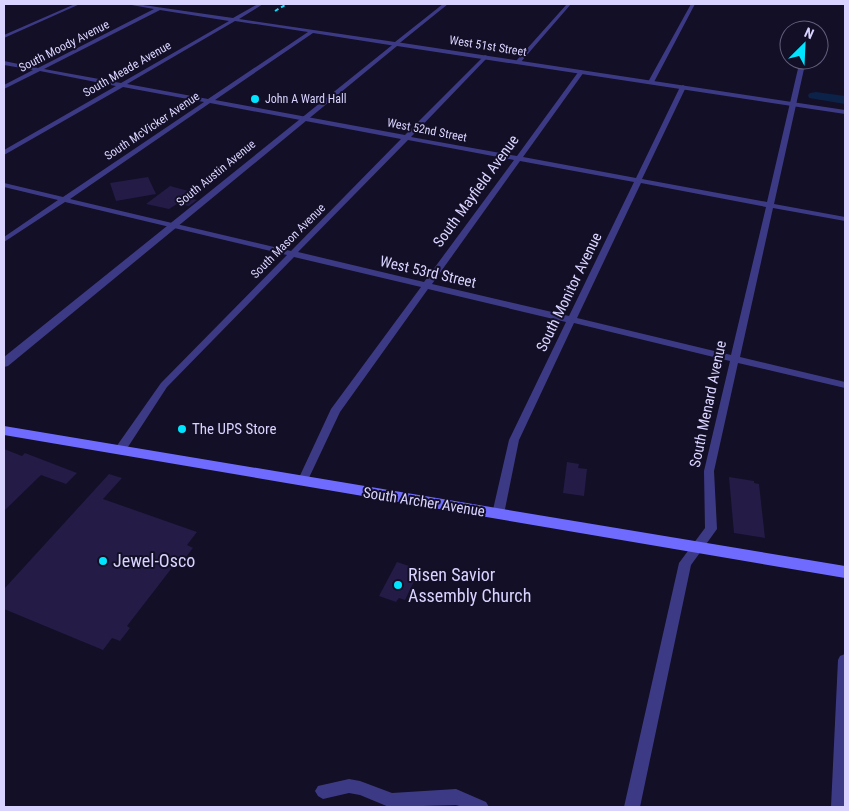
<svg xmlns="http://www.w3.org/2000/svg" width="849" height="811" font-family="'Roboto Condensed',sans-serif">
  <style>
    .water { fill: #0c2248 }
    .building { fill: #241b47 }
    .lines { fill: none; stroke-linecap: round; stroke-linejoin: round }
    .minor { fill: #3d3a85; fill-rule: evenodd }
    .tertiary { fill: #3d3a85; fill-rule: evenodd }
    .secondary { fill: #6f6bff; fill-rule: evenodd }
    .rail { stroke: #00e5ff; stroke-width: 2; stroke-dasharray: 4 3; stroke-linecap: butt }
    .poi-dot { fill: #00e5ff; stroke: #130f26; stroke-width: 2 }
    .labels { text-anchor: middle; stroke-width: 4; stroke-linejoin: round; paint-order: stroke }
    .far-street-label { font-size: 12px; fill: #d9d4ff; stroke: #130f26 }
    .far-poi-label { font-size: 12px; fill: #d9d4ff; stroke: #130f26; text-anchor: start }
    .street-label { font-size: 15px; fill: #d9d4ff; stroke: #130f26 }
    .poi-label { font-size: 15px; fill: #d9d4ff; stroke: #130f26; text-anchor: start }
    .near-poi-label { font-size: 18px; fill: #d9d4ff; stroke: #130f26; text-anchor: start }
  </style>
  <rect width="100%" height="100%" fill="#130f26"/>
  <path class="water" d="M 816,92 L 845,96 L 845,104 L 809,98 L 808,95 L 810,93 Z"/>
  <path class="building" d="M 148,177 L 156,194 L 116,201 L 110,183 Z
    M 170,186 L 192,192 L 186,197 L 197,200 L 189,206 L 177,204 L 169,209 L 146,204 Z
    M 4,449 L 22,456 L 25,453 L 77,473 L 66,484 L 41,475 L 4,511 Z
    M 567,462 L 579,464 L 578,468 L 587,469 L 584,496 L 563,493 Z
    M 109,474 L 122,478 L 103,499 L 197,532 L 187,545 L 193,548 L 182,562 L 178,560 L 127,626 L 130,628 L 120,641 L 112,638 L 103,650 L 4,609 L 4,589 Z
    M 729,477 L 754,481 L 754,483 L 759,484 L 765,538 L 734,533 Z
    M 397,562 L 412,567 L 411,570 L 418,573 L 405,600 L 399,598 L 396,602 L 379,596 Z"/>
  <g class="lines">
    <path class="minor" d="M 75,4 L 80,4 L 4,38 L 4,35 Z
      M 126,4 L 136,4 L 233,18 L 258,4 L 263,4 L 239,19 L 395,42 L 443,4 L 448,4 L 396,46 L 313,33 L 215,100 L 405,135 L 485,55 L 487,56 L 487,58 L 411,137 L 517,156 L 579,71 L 581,70 L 584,72 L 523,157 L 636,178 L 680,87 L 683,85 L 686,87 L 642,179 L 767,202 L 800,60 L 806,60 L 774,204 L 845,217 L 845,221 L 773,208 L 740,357 L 845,382 L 845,388 L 738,363 L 714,471 L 717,529 L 691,565 L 640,807 L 624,807 L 679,563 L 705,528 L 704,471 L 730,361 L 574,323 L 519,440 L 504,514 L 502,517 L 498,518 L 494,517 L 492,514 L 509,440 L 566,322 L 428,289 L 340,412 L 307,482 L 306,485 L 298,485 L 297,482 L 331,409 L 421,287 L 294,257 L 167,387 L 124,453 L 116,453 L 115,450 L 116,447 L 161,383 L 287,255 L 65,202 L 4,242 L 4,237 L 58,200 L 4,187 L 4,183 L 63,197 L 204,102 L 123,87 L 4,155 L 4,150 L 116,86 L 40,71 L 4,89 L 4,85 L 33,70 L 4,65 L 4,61 L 38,68 L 154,9 ZM 160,10 L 229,21 L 121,83 L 44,69 ZM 235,21 L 308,32 L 208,99 L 127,84 ZM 210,103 L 401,139 L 291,251 L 70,199 ZM 408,140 L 514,160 L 424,282 L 298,252 ZM 520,161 L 634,182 L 569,316 L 432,284 ZM 641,183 L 766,207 L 731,355 L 577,318 Z
      M 567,4 L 571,4 L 520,63 L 516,63 L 516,61 Z
      M 691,4 L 695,4 L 654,82 L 649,83 L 648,82 Z
      M 845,654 L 845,807 L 831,807 L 838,660 L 840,656 Z
      M 349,779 L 360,781 L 392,793 L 456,789 L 486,802 L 489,807 L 463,807 L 456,805 L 389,807 L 360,795 L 349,793 L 323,799 L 318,796 L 315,791 L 318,786 Z"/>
    <path class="tertiary" d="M 396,42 L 845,110 L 845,114 L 397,46 L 8,366 L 4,367 L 4,357 Z"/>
    <path class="secondary" d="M 4,426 L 845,566 L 845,578 L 4,435 Z"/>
    <path class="rail" d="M 275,11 L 287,4"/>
  </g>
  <g class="poi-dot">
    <circle cx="255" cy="99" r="5"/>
    <circle cx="182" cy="429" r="5"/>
    <circle cx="103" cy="561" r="5"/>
    <circle cx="398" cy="585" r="5"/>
  </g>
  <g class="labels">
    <g class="far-street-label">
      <text transform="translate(64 46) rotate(-27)" y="4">South Moody Avenue</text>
      <text transform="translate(488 46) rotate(9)" y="4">West 51st Street</text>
      <text transform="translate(127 69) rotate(-30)" y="4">South Meade Avenue</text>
      <text transform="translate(152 126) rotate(-34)" y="4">South McVicker Avenue</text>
      <text transform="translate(427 130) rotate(11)" y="4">West 52nd Street</text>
      <text transform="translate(216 173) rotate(-39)" y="4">South Austin Avenue</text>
      <text transform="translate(288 241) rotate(-45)" y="4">South Mason Avenue</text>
    </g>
    <g class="far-poi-label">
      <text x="265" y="103">John A Ward Hall</text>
    </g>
    <g class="street-label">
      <text transform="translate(476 191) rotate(-54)" y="5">South Mayfield Avenue</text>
      <text transform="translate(428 272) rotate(13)" y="5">West 53rd Street</text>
      <text transform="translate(569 292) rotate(-64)" y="5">South Monitor Avenue</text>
      <text transform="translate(708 404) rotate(-78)" y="5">South Menard Avenue</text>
      <text transform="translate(424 502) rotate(9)" y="5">South Archer Avenue</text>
    </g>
    <g class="poi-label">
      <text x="192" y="434">The UPS Store</text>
    </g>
    <g class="near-poi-label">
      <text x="113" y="567">Jewel-Osco</text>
      <text x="408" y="581">Risen Savior<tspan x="408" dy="21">Assembly Church</tspan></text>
    </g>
  </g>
  <rect width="849" height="811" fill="none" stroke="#d9d4ff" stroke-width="10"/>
  <g transform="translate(804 45) rotate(24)"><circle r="24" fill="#130f26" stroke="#625e7d"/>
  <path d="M0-4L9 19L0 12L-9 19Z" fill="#00e5ff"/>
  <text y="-8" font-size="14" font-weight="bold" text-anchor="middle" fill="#d9d4ff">N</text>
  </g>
</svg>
